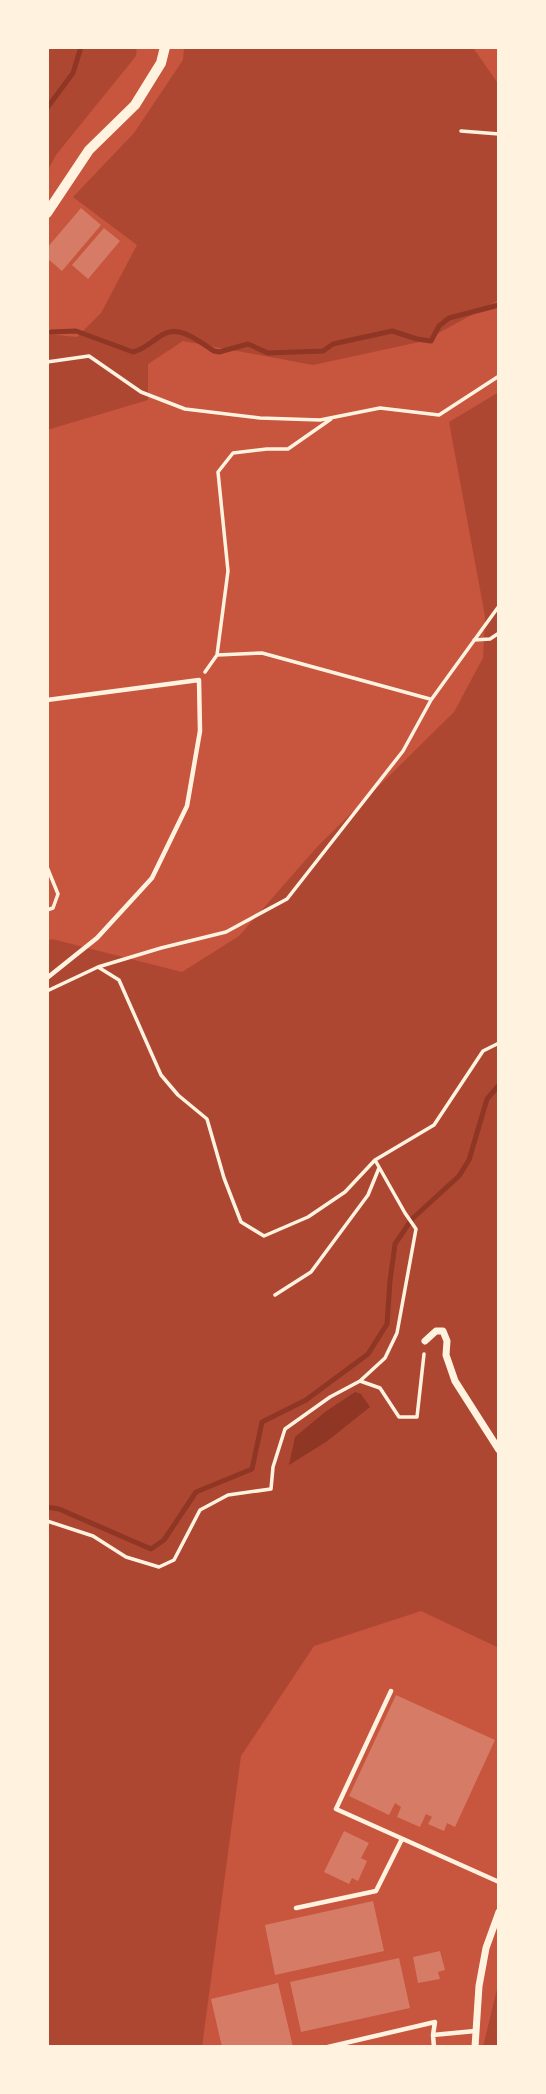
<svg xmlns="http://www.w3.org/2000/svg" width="546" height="2094" font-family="Karla,sans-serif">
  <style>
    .green { fill: #ae4732 }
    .water { fill: #8f3625 }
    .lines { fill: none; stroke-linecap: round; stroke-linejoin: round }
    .stream { stroke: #8f3625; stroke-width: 5 }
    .building { fill: #d67c66 }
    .path { stroke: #fff3e0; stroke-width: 3.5 }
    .service { stroke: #fff3e0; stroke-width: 4.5 }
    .minor { stroke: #fff3e0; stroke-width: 7 }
    .secondary { stroke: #fff3e0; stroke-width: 10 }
  </style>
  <rect width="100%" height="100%" fill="#c8553d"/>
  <path class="green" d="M 47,47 L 137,47 L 136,56 L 56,155 L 47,172 Z
    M 184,47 L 465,47 L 474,49 L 499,85 L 499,300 L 424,341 L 313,365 L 183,341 L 148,364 L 148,400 L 47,430 L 47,334 L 77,337 L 101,313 L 137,245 L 73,197 L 134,133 L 183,60 Z
    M 499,392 L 499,1648 L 421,1611 L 314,1646 L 241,1756 L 202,2047 L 47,2047 L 47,941 L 52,939 L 182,972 L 239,936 L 317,847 L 454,712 L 483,658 L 485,616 L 449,422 Z
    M 499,1981 L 499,2047 L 483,2047 Z"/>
  <path class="water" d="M 355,1392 L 361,1394 L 370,1407 L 326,1442 L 289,1465 L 295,1437 L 325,1412 Z"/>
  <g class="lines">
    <path class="stream" d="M 47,108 L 73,73 L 81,47
      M 51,332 L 76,331 L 133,352 C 145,349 152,341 162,335 C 180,324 199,342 214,351 L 219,352 L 248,344 L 268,353 L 323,351 L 333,344 L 392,331 L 417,339 L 431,341 L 439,326 L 449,318 L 499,305
      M 47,1507 L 59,1509 L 151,1549 L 164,1540 L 196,1492 L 252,1469 L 262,1422 L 306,1400 L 368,1354 L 387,1324 L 390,1281 L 395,1244 L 412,1219 L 459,1176 L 469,1160 L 487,1099 L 499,1085"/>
  </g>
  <path class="building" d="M 81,208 L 101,225 L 62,271 L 47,258 L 47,248 Z
    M 104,228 L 120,241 L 88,279 L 72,265 Z
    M 396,1695 L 495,1740 L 455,1827 L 447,1823 L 444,1831 L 428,1824 L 432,1817 L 426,1814 L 420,1827 L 397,1817 L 401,1807 L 395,1803 L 389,1815 L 349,1796 Z
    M 344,1831 L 369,1843 L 361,1858 L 367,1861 L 358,1881 L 352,1878 L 349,1884 L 324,1872 Z
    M 373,1901 L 384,1951 L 275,1975 L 265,1925 Z
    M 440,1951 L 445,1970 L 438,1972 L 440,1979 L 418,1983 L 413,1957 Z
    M 399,1958 L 410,2008 L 301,2032 L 290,1982 Z
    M 278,1983 L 293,2047 L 222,2047 L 211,1999 Z"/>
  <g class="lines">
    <path class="path" d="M 461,131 L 499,134
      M 47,362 L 89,356 L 141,392 L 185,409 L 260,418 L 320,420 L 380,408 L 439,415 L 499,376
      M 474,640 L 490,639 L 499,633
      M 217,655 L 228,571 L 218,472 L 233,453 L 267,449 L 288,449 L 331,419
      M 205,672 L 217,655 L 262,653 L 430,699
      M 47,867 L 58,894 L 53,908 L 47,910
      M 98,967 L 119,980 L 161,1075 L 178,1095 L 207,1119 L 224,1178 L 241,1222 L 264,1236 L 308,1217 L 345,1192 L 375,1160 L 434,1125 L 483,1051 L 499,1043
      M 47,991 L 98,967 L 161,948 L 226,932 L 287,899 L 403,751 L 431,700 L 499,606
      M 275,1295 L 311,1272 L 368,1195 L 379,1168
      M 360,1381 L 385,1358 L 397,1333 L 416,1229 L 405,1213 L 375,1160
      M 47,1521 L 93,1536 L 126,1557 L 159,1567 L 174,1560 L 200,1510 L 228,1495 L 271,1489 L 273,1467 L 285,1429 L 330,1397 L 360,1381 L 380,1388 L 399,1417 L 417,1417 L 424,1354"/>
    <path class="service" d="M 47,700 L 199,680 L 200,731 L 187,806 L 152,878 L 97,938 L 47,978
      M 391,1691 L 336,1809 L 499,1882
      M 296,1908 L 376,1891 L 402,1839
      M 328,2047 L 435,2022 L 433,2035
      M 434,2047 L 433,2035 L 475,2031"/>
    <path class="minor" d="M 425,1341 L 436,1331 L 443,1331 L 447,1341 L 446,1355 L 455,1381 L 499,1450
      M 475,2047 L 479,1986 L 486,1948 L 499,1912"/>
    <path class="secondary" d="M 47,213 L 89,150 L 135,105 L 161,63 L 165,47"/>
  </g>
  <rect width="546" height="2094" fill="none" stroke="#fff3e0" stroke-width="98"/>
</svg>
